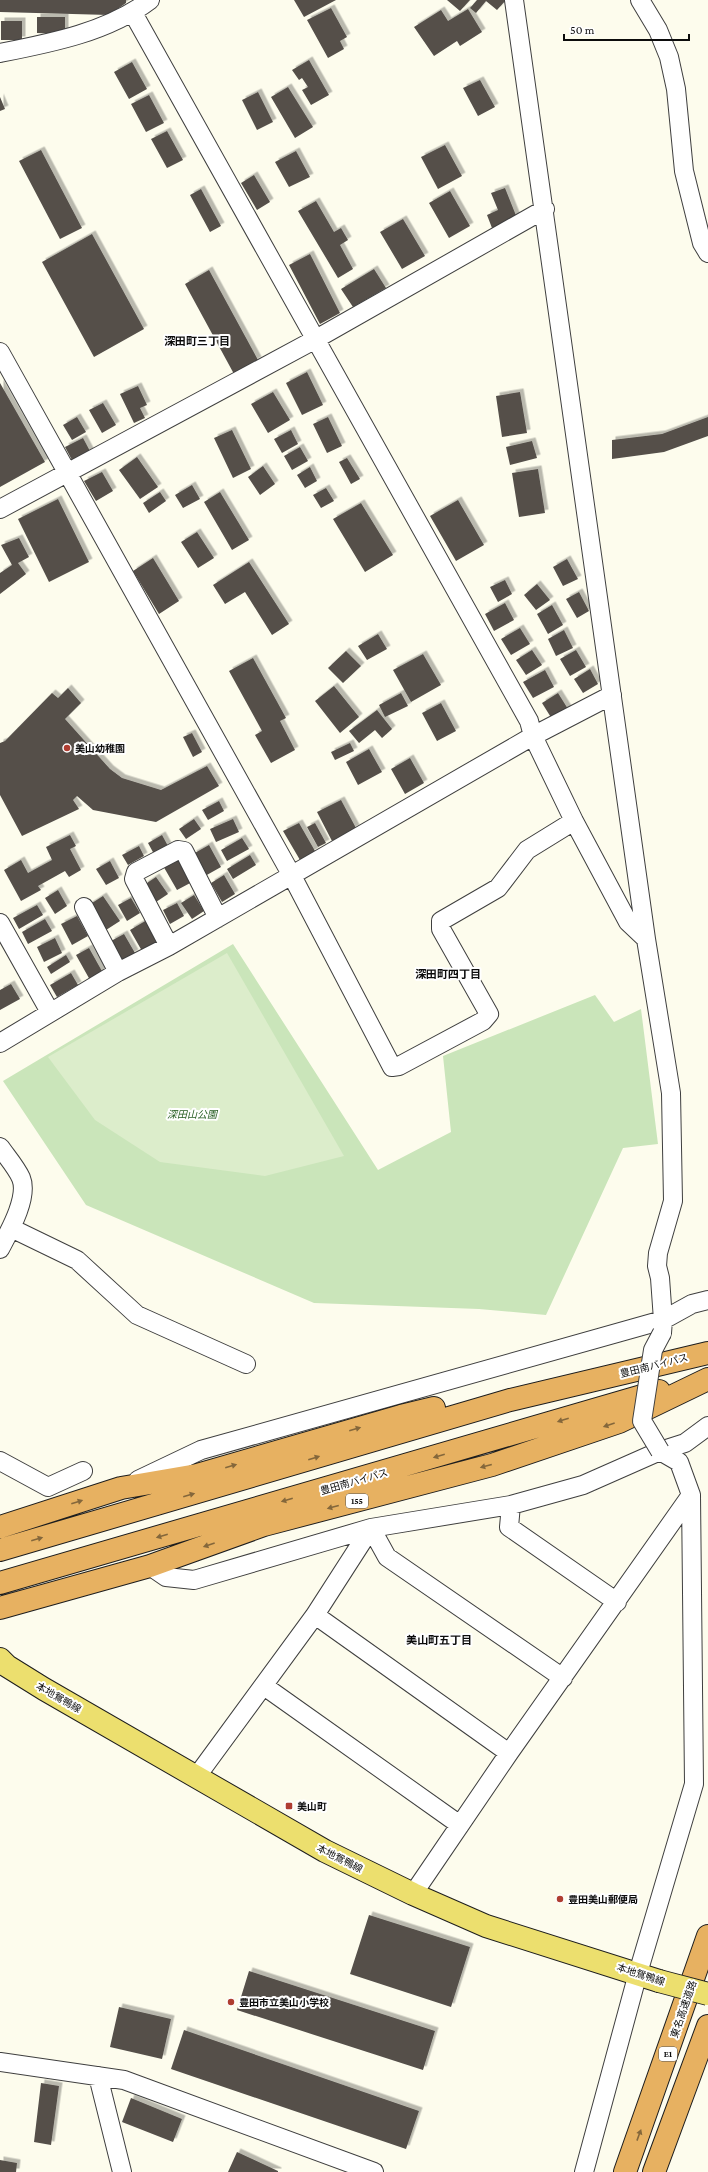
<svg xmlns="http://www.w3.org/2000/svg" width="708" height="2172" font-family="'Crimson Pro','Noto Sans JP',serif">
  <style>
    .park { fill: #cae5ba }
    .pitch { fill: #dcedcb }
    .building { fill: #544f4a; filter: url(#shadow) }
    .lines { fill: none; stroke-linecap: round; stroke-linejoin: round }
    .minor-casing { stroke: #3f3f3f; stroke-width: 20 }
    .major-casing { stroke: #1d1d1d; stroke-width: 24 }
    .highway-casing { stroke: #1d1d1d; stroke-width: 24 }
    .minor { stroke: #fff; stroke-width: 18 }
    .major { stroke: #ecdf6e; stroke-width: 22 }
    .highway { stroke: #e7b161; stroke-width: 22 }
    .minor-bridge-casing { stroke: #3f3f3f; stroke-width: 20; stroke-linecap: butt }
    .major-bridge-casing { stroke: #1d1d1d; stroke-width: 24; stroke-linecap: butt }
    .minor-bridge { stroke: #fff; stroke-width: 18 }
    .major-bridge { stroke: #ecdf6e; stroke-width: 22 }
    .oneway { fill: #84673b }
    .poi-dot { fill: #af3d31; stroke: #fff; stroke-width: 1.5 }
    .labels { text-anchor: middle; stroke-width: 4; stroke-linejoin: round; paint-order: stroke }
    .shield { fill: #fff; stroke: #555; stroke-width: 1 }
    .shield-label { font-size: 9px; font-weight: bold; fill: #0c0c0c }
    .poi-label { font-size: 10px; font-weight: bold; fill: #0c0c0c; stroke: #fff; text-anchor: start }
    .park-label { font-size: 10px; font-style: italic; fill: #275e23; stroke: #fff }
    .street-label { font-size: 10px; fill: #0c0c0c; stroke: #fff }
    .neighbourhood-label { font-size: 11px; font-weight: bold; fill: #0c0c0c; stroke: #fff }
  </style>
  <defs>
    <filter id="shadow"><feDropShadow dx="3.5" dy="-3.5" stdDeviation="0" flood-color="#0004"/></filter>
  </defs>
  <rect width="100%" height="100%" fill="#fdfced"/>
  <path class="park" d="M 233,944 L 378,1170 L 451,1132 L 443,1056 L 595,995 L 614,1022 L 641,1009 L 658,1144 L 623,1148 L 546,1315 L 479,1309 L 314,1303 L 86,1205 L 3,1081 Z"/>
  <path class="pitch" d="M 227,953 L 344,1156 L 265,1176 L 160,1162 L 95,1120 L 48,1057 Z"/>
  <path class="building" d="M 0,0 L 126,0 L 126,3 L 109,15 L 0,12 Z
    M 294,0 L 336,0 L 304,17 Z
    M 447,0 L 470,0 L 460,11 Z
    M 477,0 L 506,0 L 497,10 L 486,1 L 476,13 L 470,8 Z
    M 331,8 L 347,37 L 340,41 L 344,49 L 328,58 L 307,20 Z
    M 468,9 L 482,32 L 460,46 L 457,41 L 434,56 L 414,27 L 441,10 L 448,21 Z
    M 37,17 L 65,17 L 65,34 L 37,33 Z
    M 1,21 L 22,21 L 22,40 L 1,40 Z
    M 309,60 L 329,95 L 311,105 L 302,90 L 308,87 L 302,78 L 299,80 L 292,70 Z
    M 132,62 L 147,89 L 129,99 L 114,72 Z
    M 480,80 L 495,107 L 478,116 L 463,88 Z
    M 288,87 L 313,127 L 295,138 L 271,97 Z
    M 258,92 L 273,122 L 257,130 L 242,100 Z
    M 149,95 L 164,123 L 146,132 L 131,104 Z
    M 0,97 L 5,109 L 0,111 Z
    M 167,131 L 183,160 L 167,168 L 151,139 Z
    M 445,145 L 462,176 L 438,189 L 421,157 Z
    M 41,150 L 82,228 L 60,239 L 19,161 Z
    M 296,151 L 310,177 L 289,187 L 275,162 Z
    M 254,175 L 270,202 L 257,210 L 241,183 Z
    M 505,188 L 517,218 L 492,228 L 487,215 L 498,210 L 491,193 Z
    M 201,189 L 221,226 L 210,232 L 190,195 Z
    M 450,191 L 470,226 L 449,238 L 429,203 Z
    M 316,201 L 334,232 L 341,228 L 348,240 L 340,245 L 353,269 L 338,278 L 298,211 Z
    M 403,219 L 425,256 L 402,269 L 380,232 Z
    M 92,234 L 144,329 L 94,357 L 42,262 Z
    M 310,254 L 340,313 L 320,324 L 289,265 Z
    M 374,269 L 386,288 L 353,307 L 341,289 Z
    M 209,270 L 258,360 L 234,374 L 185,284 Z
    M 307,372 L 323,405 L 302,415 L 286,383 Z
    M 0,383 L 45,462 L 0,487 Z
    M 138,386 L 147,405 L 140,408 L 145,418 L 134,423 L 120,394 Z
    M 273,392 L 290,420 L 268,433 L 251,404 Z
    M 520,392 L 527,433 L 502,437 L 496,396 Z
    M 103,403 L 116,425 L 102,433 L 89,410 Z
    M 77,417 L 86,432 L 72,440 L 63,425 Z
    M 328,417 L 342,446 L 327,453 L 313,424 Z
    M 708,417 L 708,436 L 664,452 L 612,459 L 612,440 L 662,434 Z
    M 232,430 L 251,469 L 233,478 L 214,438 Z
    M 291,430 L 298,444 L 282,453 L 274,439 Z
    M 83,438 L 91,453 L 73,462 L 65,447 Z
    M 532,441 L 537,458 L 510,465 L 506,447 Z
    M 300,447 L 308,461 L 292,470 L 284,456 Z
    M 137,457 L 158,487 L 140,499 L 119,470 Z
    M 347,458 L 360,479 L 351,484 L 339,462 Z
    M 263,466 L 275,484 L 260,495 L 248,477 Z
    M 310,467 L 317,481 L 305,488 L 297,475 Z
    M 538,469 L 545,513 L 519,517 L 512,473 Z
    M 102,472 L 113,491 L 96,501 L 84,481 Z
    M 192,485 L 200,499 L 183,508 L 175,495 Z
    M 326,488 L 334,501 L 321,508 L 313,495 Z
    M 160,492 L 166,501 L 149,513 L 143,503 Z
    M 220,492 L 249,540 L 232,550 L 204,502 Z
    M 58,499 L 89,562 L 49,582 L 18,519 Z
    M 458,500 L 484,545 L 456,561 L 430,516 Z
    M 361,503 L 393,555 L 365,572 L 333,519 Z
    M 197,532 L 214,558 L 198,568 L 181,542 Z
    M 19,538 L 29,557 L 18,563 L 26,574 L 0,594 L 0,573 L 12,565 L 1,545 Z
    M 153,558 L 179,601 L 159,614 L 133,571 Z
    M 567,559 L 578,579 L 563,586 L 553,567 Z
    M 249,562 L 289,624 L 272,635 L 245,592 L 225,604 L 213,585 Z
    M 505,580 L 512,594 L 498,602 L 490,587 Z
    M 537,584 L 550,600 L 536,610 L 524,595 Z
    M 579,592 L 589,611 L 577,618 L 566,599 Z
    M 505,603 L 514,620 L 494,631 L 485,614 Z
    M 552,605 L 563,625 L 548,634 L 537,614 Z
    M 520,628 L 530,644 L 511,655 L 501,639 Z
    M 564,630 L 573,648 L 556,656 L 548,639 Z
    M 378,634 L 387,649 L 367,660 L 358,646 Z
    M 532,650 L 542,665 L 526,675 L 516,660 Z
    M 576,650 L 586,667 L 570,676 L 560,659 Z
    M 346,651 L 361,666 L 343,683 L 328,668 Z
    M 423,654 L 441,685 L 411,702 L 393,670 Z
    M 253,658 L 286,718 L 280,721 L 295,750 L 271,763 L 255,735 L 262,731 L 229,671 Z
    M 590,669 L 598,684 L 583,693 L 574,679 Z
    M 545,670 L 554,687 L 533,698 L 523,682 Z
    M 334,686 L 359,717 L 340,733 L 315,701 Z
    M 68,688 L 81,703 L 65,719 L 110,769 L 122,778 L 161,790 L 207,766 L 219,786 L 156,822 L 93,810 L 77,796 L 73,800 L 79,809 L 22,836 L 0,795 L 0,743 L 5,741 L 52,693 L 58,698 Z
    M 401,693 L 408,706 L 385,717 L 379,705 Z
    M 558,693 L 568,709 L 552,719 L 542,703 Z
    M 441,703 L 456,731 L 437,741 L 422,713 Z
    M 377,710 L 392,729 L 382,738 L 375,730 L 359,743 L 349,731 Z
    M 192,733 L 202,752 L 193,757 L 183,737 Z
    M 350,743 L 354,751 L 335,760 L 331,752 Z
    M 369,749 L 382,772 L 358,785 L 346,762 Z
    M 410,758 L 424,783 L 405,794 L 391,769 Z
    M 341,800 L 356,828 L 332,841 L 317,812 Z
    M 219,801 L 224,811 L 208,820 L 202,810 Z
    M 194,819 L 201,829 L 186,839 L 179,829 Z
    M 233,819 L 239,832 L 216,842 L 210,829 Z
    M 299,823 L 315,851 L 300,860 L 283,831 Z
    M 315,823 L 326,843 L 318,847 L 307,827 Z
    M 70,835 L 76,846 L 70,849 L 81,870 L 69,877 L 65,871 L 38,886 L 41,890 L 21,901 L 4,870 L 21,860 L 28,873 L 52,860 L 46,847 Z
    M 162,835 L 168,846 L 154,854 L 148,843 Z
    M 242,838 L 249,849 L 227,861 L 221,850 Z
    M 209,845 L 221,867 L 205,876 L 193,854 Z
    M 139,846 L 144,856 L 128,865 L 122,855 Z
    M 179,855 L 194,881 L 177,890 L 162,864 Z
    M 250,855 L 256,865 L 233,879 L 227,869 Z
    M 110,861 L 119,878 L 106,885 L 96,869 Z
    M 224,875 L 235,894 L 222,902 L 211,883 Z
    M 156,877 L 168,894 L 156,902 L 144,885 Z
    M 58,890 L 67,906 L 55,914 L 45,898 Z
    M 194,895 L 204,911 L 192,919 L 181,903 Z
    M 103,896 L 120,921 L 106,930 L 89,905 Z
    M 131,898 L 140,913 L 127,921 L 118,905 Z
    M 177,903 L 184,916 L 170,924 L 163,910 Z
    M 37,905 L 43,915 L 19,929 L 13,918 Z
    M 77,916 L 88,936 L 72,945 L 61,924 Z
    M 45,919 L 52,931 L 28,944 L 22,932 Z
    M 147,920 L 159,941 L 142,951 L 130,930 Z
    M 124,934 L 135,953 L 122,960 L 111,941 Z
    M 55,938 L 62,953 L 44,962 L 37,947 Z
    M 89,948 L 103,973 L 90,980 L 76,955 Z
    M 66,955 L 70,962 L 51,974 L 47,967 Z
    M 71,973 L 78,985 L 57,997 L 50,985 Z
    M 11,984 L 20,999 L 0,1010 L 0,990 Z
    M 369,1915 L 470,1947 L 451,2007 L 350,1974 Z
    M 249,1971 L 435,2031 L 423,2070 L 237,2010 Z
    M 119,2007 L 171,2019 L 162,2059 L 110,2047 Z
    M 184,2030 L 419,2111 L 406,2149 L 171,2069 Z
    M 41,2083 L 59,2086 L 51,2145 L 34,2142 Z
    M 131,2098 L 182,2119 L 173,2142 L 122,2122 Z
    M 237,2152 L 278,2171 L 278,2172 L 228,2172 Z
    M 0,2160 L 17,2163 L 16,2172 L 0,2172 Z"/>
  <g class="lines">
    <defs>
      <path id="minor" d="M 514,0 L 646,939 L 671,1093 L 673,1201 L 658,1253 L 657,1266 L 660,1278 L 663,1320 L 662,1333
        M 640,0 L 658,30 L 669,57 L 676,89 L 684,171 L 702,243 L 708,253
        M 133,13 L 529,721 L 533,736 L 574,821 L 628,922 L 646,939
        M 0,53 C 51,43 108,32 150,0
        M 0,352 L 291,874 L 392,1067 L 399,1066 L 483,1021 L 489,1014 L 441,929 L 441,921 L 498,888 L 527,850 L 574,821
        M 0,509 L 316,339 L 545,209
        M 84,907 L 118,972
        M 0,923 L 50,1012
        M 169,946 L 134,879 L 136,872 L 178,850 L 184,851 L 218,918
        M 0,1043 L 118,972 L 169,946 L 533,736 L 612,695
        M 0,1147 C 7,1157 16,1167 21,1178 C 29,1197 9,1232 0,1249
        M 11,1228 L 77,1260 L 137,1315 L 246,1364
        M 0,1461 L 48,1487 L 83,1471
        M 138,1480 L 201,1450 L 663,1320 L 692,1304 L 708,1300
        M 511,1505 L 509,1527 L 617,1602
        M 150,1566 L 166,1577 L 194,1580 L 371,1528 L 511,1505 L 583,1485 L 660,1451 L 685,1443 L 708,1426
        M 315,1615 L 509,1753
        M 264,1686 L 460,1825
        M 197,1776 L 315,1615 L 371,1528 L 387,1557 L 563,1678
        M 413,1894 L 509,1753 L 691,1495
        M 0,2062 L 124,2080 L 374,2172
        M 98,2076 L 122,2172
        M 584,2172 L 638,1973 L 694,1784 L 691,1495 L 679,1462 L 660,1451"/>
      <path id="major" d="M 0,1659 L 7,1666 L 44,1689 L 325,1851 L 413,1894 L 486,1926 L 659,1981"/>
      <path id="highway" d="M 0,1527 L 121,1488 L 197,1475 L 401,1416 L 434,1408
        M 0,1550 L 510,1400 L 708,1353
        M 0,1583 L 659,1391
        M 0,1608 L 150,1566 L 264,1525 L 492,1465 L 619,1422 L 708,1379
        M 625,2172 L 708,1936
        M 654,2172 L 708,2026"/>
    </defs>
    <use href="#minor" class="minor-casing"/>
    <use href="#major" class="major-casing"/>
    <use href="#highway" class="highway-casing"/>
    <use href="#minor" class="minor"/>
    <use href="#major" class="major"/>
    <use href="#highway" class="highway"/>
    <defs>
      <path id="minor-bridge" d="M 660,1451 L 642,1421 L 653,1350 L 662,1333"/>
      <path id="major-bridge" d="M 659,1981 L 708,1994"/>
    </defs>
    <use href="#minor-bridge" class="minor-bridge-casing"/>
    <use href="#major-bridge" class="major-bridge-casing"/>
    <use href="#minor-bridge" class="minor-bridge"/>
    <use href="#major-bridge" class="major-bridge"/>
  </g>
  <defs><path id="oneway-solid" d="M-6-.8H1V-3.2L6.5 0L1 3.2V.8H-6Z"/></defs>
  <g class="oneway">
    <use href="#oneway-solid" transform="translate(563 1420) rotate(163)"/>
    <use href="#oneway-solid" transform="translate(609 1425) rotate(161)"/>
    <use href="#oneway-solid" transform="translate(355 1429) rotate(-16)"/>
    <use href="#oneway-solid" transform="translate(439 1456) rotate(164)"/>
    <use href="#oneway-solid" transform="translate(314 1458) rotate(-17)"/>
    <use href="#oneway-solid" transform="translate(231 1466) rotate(-16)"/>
    <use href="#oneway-solid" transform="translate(486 1466) rotate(165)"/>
    <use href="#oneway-solid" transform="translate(189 1495) rotate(-16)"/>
    <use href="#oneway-solid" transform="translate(287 1500) rotate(164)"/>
    <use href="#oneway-solid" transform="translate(77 1502) rotate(-18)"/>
    <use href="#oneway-solid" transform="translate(333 1507) rotate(165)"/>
    <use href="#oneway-solid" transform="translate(162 1536) rotate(164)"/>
    <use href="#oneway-solid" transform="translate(37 1539) rotate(-16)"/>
    <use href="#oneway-solid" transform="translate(209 1545) rotate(161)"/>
    <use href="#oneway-solid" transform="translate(639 2135) rotate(-70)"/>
  </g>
  <g class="poi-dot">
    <circle cx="67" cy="748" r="4"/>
    <rect x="285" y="1802" width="8" height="8" rx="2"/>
    <circle cx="560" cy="1899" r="4"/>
    <circle cx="231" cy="2002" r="4"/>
  </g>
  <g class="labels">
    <g class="shield">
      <rect x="346" y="1494" width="22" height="14" rx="3"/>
      <rect x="659" y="2047" width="18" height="14" rx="3"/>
    </g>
    <g class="shield-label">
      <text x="357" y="1504">155</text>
      <text x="668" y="2057">E1</text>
    </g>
    <g class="poi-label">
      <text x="75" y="752">美山幼稚園</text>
      <text x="297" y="1810">美山町</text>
      <text x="568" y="1903">豊田美山郵便局</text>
      <text x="239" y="2006">豊田市立美山小学校</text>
    </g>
    <g class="park-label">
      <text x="192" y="1118">深田山公園</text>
    </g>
    <g class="street-label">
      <text transform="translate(654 1365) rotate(-14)" y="4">豊田南バイパス</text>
      <text transform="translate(354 1481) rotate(-16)" y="4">豊田南バイパス</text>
      <text transform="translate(59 1697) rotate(30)" y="4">本地鴛鴨線</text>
      <text transform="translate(340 1858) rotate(27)" y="4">本地鴛鴨線</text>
      <text transform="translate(641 1974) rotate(18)" y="4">本地鴛鴨線</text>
      <text transform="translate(683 2009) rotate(-71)" y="4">東名高速道路</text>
    </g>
    <g class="neighbourhood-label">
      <text x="197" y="345">深田町三丁目</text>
      <text x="448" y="978">深田町四丁目</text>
      <text x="439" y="1644">美山町五丁目</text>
    </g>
  </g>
  <path d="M564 34v6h125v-6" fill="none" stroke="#0c0c0c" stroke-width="2"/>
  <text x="570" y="34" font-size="12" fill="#0c0c0c" stroke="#ffffff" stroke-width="3" paint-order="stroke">50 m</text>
</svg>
